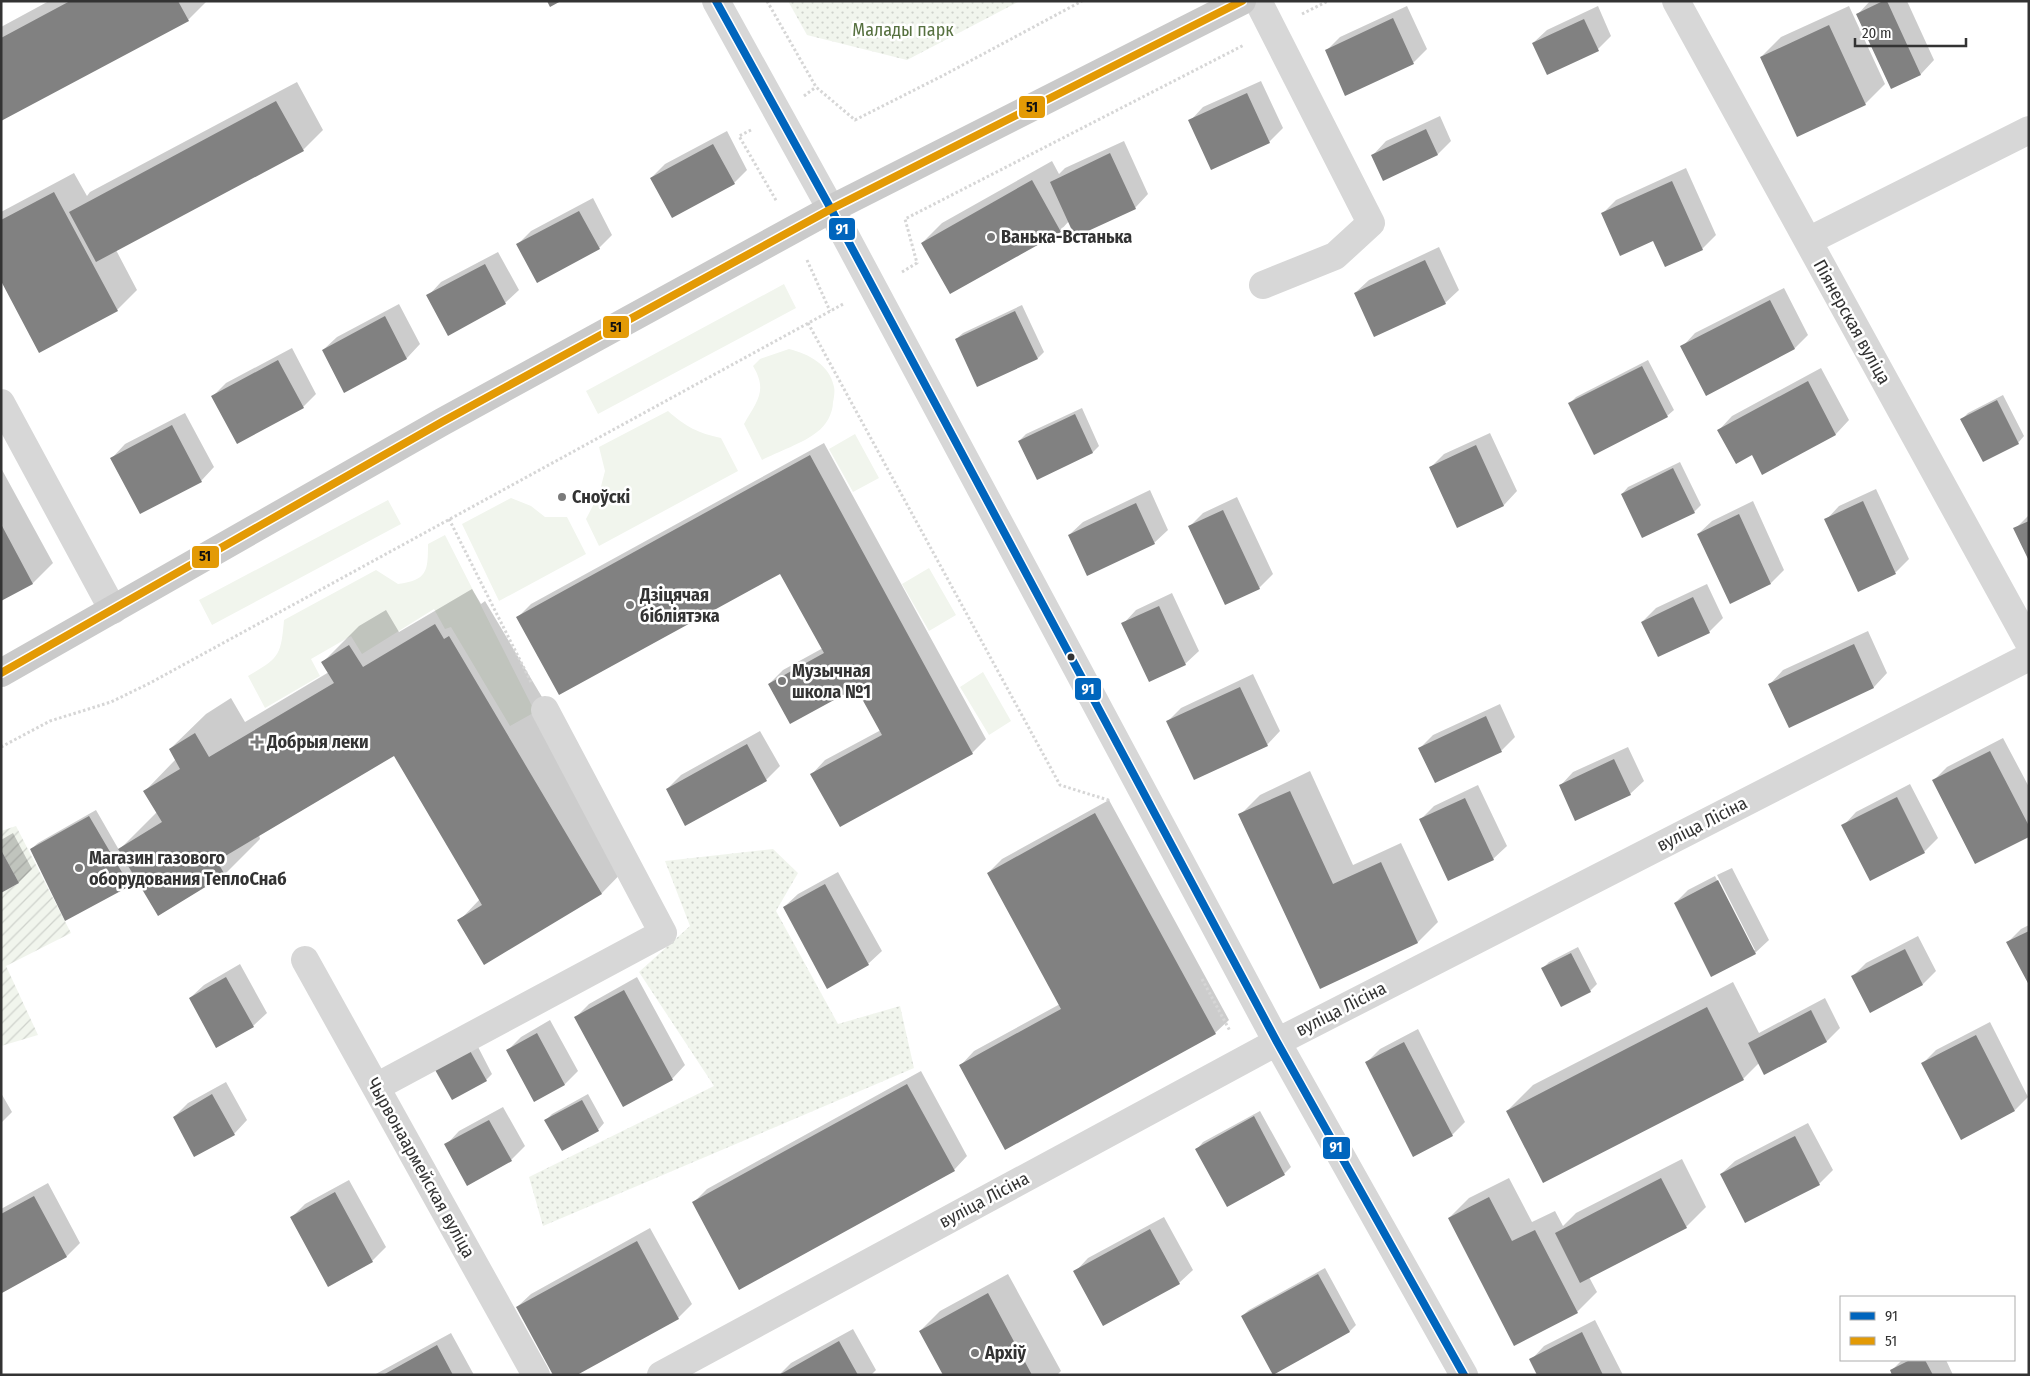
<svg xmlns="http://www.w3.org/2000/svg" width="2030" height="1376" font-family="'Fira Sans Condensed',sans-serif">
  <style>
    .grass { fill: #f1f5ed }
    .park { fill: url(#park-dots) }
    .garden { fill: url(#garden-furrows) }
    .shadow { fill: #0003 }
    .building { fill: #818181 }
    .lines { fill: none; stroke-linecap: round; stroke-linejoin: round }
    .path { stroke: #d6d6d6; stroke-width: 3; stroke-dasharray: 2.5 2.5; stroke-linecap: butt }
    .minor { stroke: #d7d7d7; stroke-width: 28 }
    .major { stroke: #cacaca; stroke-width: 28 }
    .bus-1-casing { stroke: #fff; stroke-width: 11 }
    .bus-2-casing { stroke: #fff; stroke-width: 11 }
    .bus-1 { stroke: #0065bd; stroke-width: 8 }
    .bus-2 { stroke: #e39a05; stroke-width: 8 }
    .poi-dot { fill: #7a7a7a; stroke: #fff; stroke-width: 2 }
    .bus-dot { fill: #333; stroke: #fff; stroke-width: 2 }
    .labels { text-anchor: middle; stroke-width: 5; stroke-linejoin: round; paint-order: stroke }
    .park-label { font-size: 18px; fill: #56703f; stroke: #fff }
    .poi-label { font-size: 18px; font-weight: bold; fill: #333; stroke: #fff; text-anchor: start }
    .street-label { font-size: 18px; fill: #333; stroke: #fff }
    .line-badge { stroke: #fff; stroke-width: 2 }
    .badge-label { font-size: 14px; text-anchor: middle; font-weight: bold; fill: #fff }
    .pale-badge-label { font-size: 14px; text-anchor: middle; font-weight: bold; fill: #111 }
  </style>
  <defs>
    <pattern id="park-dots" width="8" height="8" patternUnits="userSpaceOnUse" patternTransform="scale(1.25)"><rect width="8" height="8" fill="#f1f5ed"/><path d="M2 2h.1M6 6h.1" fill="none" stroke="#cfd2cc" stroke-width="1.8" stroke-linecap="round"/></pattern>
    <pattern id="garden-furrows" width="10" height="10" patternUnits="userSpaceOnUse" patternTransform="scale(1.25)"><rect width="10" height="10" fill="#f1f5ed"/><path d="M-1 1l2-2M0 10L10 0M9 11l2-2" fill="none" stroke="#cfd2cc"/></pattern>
  </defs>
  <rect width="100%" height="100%" fill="#fff"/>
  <path class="grass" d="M 784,284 L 796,308 L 598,414 L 586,391 Z
    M 789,349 C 809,354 830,365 834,387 C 835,391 834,398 833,402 C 833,413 826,426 817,432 C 804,443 777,452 762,460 L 744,424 C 757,401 768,391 753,366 L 760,359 Z
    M 668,411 C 686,427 698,433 721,438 L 738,471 L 599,546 L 586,519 L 599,494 L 605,471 L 599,447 Z
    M 855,434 L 879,478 L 853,492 L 829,449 Z
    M 511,498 L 531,506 L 545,517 L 567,517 L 586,554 L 499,601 L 462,524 Z
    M 388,500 L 401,524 L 212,625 L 199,600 Z
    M 445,535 L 535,712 L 510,726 L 451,627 L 445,629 L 434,609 L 362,654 L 351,636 L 311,659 L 320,676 L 265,708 L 248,676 C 279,658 281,656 284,620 L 376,570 L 398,584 C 427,580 428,572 428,544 Z
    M 929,568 L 956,615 L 929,631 L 902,584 Z
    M 983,672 L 1011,721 L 989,735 L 960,687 Z"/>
  <path class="park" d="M 788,1 L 1020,1 L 907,60 L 807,35 Z
    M 773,849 L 798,873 L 776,911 L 838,1024 L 900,1006 L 914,1068 L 543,1226 L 529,1177 L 714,1086 L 639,972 L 690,926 L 665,861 Z"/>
  <path class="garden" d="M 16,826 L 71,933 L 6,966 L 38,1035 L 1,1046 L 1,893 L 19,883 L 1,850 L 1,831 Z"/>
  <path class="shadow" d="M 49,1 L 207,1 L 188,20 L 1,120 L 1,27 Z
    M 1870,1 L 1907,1 L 1934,60 L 1921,74 L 1892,87 L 1858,14 Z
    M 1407,6 L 1427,49 L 1414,62 L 1346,94 L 1326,51 L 1340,37 Z
    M 1598,6 L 1611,36 L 1598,49 L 1533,43 L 1547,30 Z
    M 1849,6 L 1885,84 L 1865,104 L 1797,135 L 1761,57 L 1781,37 Z
    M 1261,81 L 1283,128 L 1269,142 L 1190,121 L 1203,107 Z
    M 297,82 L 323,130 L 303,150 L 116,250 L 137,290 L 117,310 L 1,279 L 1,212 L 74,173 L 87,196 L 90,192 Z
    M 1440,116 L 1451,141 L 1438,154 L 1373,155 L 1386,141 Z
    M 727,131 L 747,170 L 734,183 L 651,178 L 665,164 Z
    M 1124,141 L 1148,194 L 1135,208 L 1069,221 L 1060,231 L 922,243 L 942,223 L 1052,161 L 1059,174 L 1065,168 Z
    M 1686,168 L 1716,235 L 1702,249 L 1654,239 L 1602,214 L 1616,200 Z
    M 593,198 L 612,235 L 599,248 L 518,244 L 531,231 Z
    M 1439,247 L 1459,290 L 1445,303 L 1355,293 L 1369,280 Z
    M 498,252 L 519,290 L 505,303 L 428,296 L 441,282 Z
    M 1784,288 L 1808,335 L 1795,348 L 1706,394 L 1682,347 L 1695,333 Z
    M 399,304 L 420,344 L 407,358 L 345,391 L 323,350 L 337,337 Z
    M 1022,305 L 1044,352 L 1038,358 L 956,339 L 963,333 Z
    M 292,348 L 316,394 L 303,407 L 213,396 L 226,383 Z
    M 1648,360 L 1674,410 L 1667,416 L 1569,404 L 1576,397 Z
    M 1821,368 L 1849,420 L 1836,434 L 1763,473 L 1753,453 L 1719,430 L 1732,416 Z
    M 2003,395 L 2024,436 L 2018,443 L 1962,419 L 1968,413 Z
    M 1082,408 L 1099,446 L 1093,452 L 1037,478 L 1019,441 L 1026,434 Z
    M 185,413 L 214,467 L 201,481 L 112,458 L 125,444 Z
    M 1490,433 L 1517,491 L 1504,505 L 1457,526 L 1430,468 L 1444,454 Z
    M 824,443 L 986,739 L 972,753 L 840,825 L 812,774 L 825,760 L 881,730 L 857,686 L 769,684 L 783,670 L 823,648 L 781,572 L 518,617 L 531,604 Z
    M 1680,462 L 1701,505 L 1694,512 L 1643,536 L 1622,494 L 1628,487 Z
    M 1,468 L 53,563 L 33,583 L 1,599 Z
    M 1876,489 L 1909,559 L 1896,572 L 1858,590 L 1826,520 L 1839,506 Z
    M 1150,490 L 1168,530 L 1154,543 L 1069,535 L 1083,522 Z
    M 1237,497 L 1273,574 L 1259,588 L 1190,526 L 1203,513 Z
    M 1753,501 L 1784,570 L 1771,583 L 1698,534 L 1712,521 Z
    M 2029,515 L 2029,558 L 2015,529 Z
    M 1707,584 L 1723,618 L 1709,632 L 1642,622 L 1656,608 Z
    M 472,589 L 481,604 L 485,601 L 637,857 L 602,893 L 484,963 L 459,921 L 480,899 L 395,754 L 259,835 L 260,839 L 225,874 L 158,914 L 137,878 L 129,885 L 31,849 L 38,843 L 96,810 L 119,850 L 157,812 L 145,791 L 176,759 L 170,749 L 206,714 L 231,698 L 245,722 L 329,672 L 323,662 L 359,626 L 386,610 L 399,632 Z
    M 1172,593 L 1199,651 L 1185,664 L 1123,624 L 1136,610 Z
    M 1868,631 L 1887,673 L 1874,687 L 1790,726 L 1770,684 L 1783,670 Z
    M 1253,674 L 1280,731 L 1267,745 L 1168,721 L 1181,708 Z
    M 1500,704 L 1515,737 L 1502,750 L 1435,781 L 1420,748 L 1433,735 Z
    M 760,731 L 780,766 L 766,780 L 686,824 L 667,789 L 681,775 Z
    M 2003,738 L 2029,787 L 2029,835 L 1933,781 L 1947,767 Z
    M 1628,747 L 1644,781 L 1630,794 L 1560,786 L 1573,772 Z
    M 1310,771 L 1353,865 L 1401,843 L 1438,922 L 1418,942 L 1321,987 L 1240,815 L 1260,795 Z
    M 1910,784 L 1938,838 L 1924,852 L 1843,826 L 1856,812 Z
    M 1478,785 L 1507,846 L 1493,859 L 1421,819 L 1434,806 Z
    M 1109,800 L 1229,1020 L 1215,1033 L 961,1065 L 974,1051 L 1060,1004 L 988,873 L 1002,859 Z
    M 13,833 L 32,869 L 19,882 L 1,892 L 1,840 Z
    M 1732,868 L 1769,940 L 1755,953 L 1675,903 L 1688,890 L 1715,876 L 1752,950 L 1755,950 L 1717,875 Z
    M 838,872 L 882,951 L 868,964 L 784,907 L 798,894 Z
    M 2029,925 L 2029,982 L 2008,942 L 2021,929 Z
    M 1918,936 L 1936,971 L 1923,984 L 1853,976 L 1866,963 Z
    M 1578,947 L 1597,984 L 1590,991 L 1543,968 L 1549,962 Z
    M 240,964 L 267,1013 L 253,1026 L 190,998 L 204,985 Z
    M 637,977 L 685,1065 L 672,1079 L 576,1017 L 589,1004 Z
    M 1733,982 L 1759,1033 L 1825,998 L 1840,1028 L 1827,1041 L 1765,1073 L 1759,1063 L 1743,1079 L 1507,1111 L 1533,1085 Z
    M 550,1020 L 578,1071 L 565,1084 L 535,1100 L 508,1050 L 521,1037 Z
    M 1990,1022 L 2028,1097 L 2015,1110 L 1923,1063 L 1936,1050 Z
    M 1418,1029 L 1465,1122 L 1452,1135 L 1366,1063 L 1380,1049 Z
    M 476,1043 L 492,1074 L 486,1080 L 436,1068 Z
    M 921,1071 L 967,1156 L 954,1170 L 693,1203 L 707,1189 Z
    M 226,1082 L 247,1120 L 234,1134 L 174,1117 L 188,1103 Z
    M 1,1093 L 12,1112 L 1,1123 Z
    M 588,1094 L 604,1123 L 598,1130 L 546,1120 L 552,1114 Z
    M 503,1107 L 525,1146 L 511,1160 L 446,1145 L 459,1131 Z
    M 1260,1111 L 1291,1167 L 1284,1174 L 1228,1205 L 1197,1149 L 1203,1142 Z
    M 1808,1123 L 1833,1170 L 1819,1184 L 1721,1174 L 1735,1161 Z
    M 1682,1159 L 1706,1207 L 1686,1227 L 1589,1277 L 1597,1292 L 1577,1312 L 1449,1218 L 1469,1198 L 1509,1178 L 1532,1222 L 1555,1211 L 1563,1226 L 1576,1213 Z
    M 349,1180 L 386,1247 L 372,1261 L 329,1285 L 292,1217 L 305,1204 Z
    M 48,1183 L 80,1243 L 67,1256 L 3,1291 L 1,1288 L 1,1209 Z
    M 1164,1217 L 1193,1270 L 1179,1283 L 1075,1272 L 1088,1258 Z
    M 650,1228 L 692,1304 L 678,1318 L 574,1375 L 517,1307 L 531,1294 Z
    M 1325,1268 L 1356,1325 L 1350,1331 L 1242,1316 L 1249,1310 Z
    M 1008,1274 L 1061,1371 L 1057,1375 L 944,1375 L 920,1331 L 940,1311 Z
    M 1595,1320 L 1623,1375 L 1538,1375 L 1531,1360 L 1544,1346 Z
    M 853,1329 L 876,1370 L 871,1375 L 779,1375 L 791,1363 Z
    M 451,1333 L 474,1375 L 374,1375 Z
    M 1902,1360 L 1946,1360 L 1953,1375 L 1893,1375 L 1891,1371 Z"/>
  <path class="building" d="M 70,1 L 178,1 L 189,21 L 1,121 L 1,38 Z
    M 547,1 L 561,1 L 550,7 Z
    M 1883,1 L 1887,1 L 1921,75 L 1891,89 L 1856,14 Z
    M 1393,18 L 1414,64 L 1345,96 L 1325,50 Z
    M 1584,19 L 1599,51 L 1547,75 L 1532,43 Z
    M 1829,25 L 1866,105 L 1797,137 L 1760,57 Z
    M 1247,93 L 1270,143 L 1211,170 L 1188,120 Z
    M 276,101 L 304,151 L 96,262 L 69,212 Z
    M 1426,129 L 1438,155 L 1383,181 L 1371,155 Z
    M 713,144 L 735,184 L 672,218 L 650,178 Z
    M 1110,153 L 1136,209 L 1075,237 L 1050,182 Z
    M 1032,180 L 1061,232 L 950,294 L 921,243 Z
    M 1672,181 L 1703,250 L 1665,267 L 1653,241 L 1620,256 L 1601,213 Z
    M 54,192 L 118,311 L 39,353 L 1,281 L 1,220 Z
    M 579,211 L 600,249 L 537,283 L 516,244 Z
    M 1425,260 L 1446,304 L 1374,337 L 1354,293 Z
    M 485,264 L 506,304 L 448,336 L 426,295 Z
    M 1770,300 L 1795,349 L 1706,396 L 1680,346 Z
    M 1015,311 L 1038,359 L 977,387 L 955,339 Z
    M 385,316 L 407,359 L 344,393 L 322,350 Z
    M 278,360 L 304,408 L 237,444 L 211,396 Z
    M 1642,366 L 1668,417 L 1594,455 L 1568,403 Z
    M 1808,381 L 1836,435 L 1762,475 L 1752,455 L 1736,464 L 1717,430 Z
    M 1997,400 L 2019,444 L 1983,462 L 1960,419 Z
    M 1075,414 L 1093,453 L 1037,480 L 1018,441 Z
    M 172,425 L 202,482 L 140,514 L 110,458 Z
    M 1476,445 L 1504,506 L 1457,528 L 1429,467 Z
    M 810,455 L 973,754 L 840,827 L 810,774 L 882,735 L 856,688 L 790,724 L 768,684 L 824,653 L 780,574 L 559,695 L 516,617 Z
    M 1673,468 L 1695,513 L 1642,538 L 1621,494 Z
    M 1863,501 L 1896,574 L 1858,592 L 1824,519 Z
    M 1136,503 L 1155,544 L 1087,576 L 1068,535 Z
    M 1223,510 L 1260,589 L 1225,605 L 1188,526 Z
    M 1739,514 L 1771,584 L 1730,604 L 1697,534 Z
    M 2029,521 L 2029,561 L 2013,528 Z
    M 1,524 L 33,584 L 1,601 Z
    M 1693,597 L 1710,633 L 1658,657 L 1641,622 Z
    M 1159,606 L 1186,665 L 1149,682 L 1121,623 Z
    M 435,624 L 444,639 L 449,636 L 602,894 L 484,965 L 457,920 L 482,905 L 394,756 L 217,861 L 225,875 L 158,916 L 118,849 L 162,822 L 143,791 L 180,769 L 169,749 L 195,733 L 209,757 L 334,683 L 321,662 L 349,645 L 363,667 Z
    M 1854,644 L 1874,688 L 1789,728 L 1768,684 Z
    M 1240,687 L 1268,746 L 1194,780 L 1166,721 Z
    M 1486,716 L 1502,752 L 1435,783 L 1418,748 Z
    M 747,744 L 767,781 L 685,826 L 666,789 Z
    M 1990,751 L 2029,826 L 2029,837 L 1975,864 L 1932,780 Z
    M 1614,759 L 1631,795 L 1575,821 L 1559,785 Z
    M 1290,791 L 1333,884 L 1381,862 L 1418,943 L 1320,989 L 1238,814 Z
    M 1897,797 L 1925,853 L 1870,881 L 1841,825 Z
    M 1465,798 L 1494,860 L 1448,881 L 1419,819 Z
    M 1095,813 L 1216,1034 L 1005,1150 L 959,1065 L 1061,1009 L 987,873 Z
    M 89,816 L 130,886 L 65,921 L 30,849 Z
    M 1,850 L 19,883 L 1,893 Z
    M 1718,880 L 1756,954 L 1711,977 L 1674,903 Z
    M 825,884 L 869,965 L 827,989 L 783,907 Z
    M 2029,931 L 2029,985 L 2006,942 Z
    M 1905,949 L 1923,985 L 1870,1013 L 1851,976 Z
    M 1571,953 L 1591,992 L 1561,1007 L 1541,968 Z
    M 226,977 L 254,1027 L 216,1048 L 189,998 Z
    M 624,990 L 673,1080 L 623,1107 L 574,1017 Z
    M 1707,1007 L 1744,1080 L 1543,1183 L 1506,1111 Z
    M 1811,1010 L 1827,1042 L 1764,1075 L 1748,1043 Z
    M 537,1033 L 565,1085 L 534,1102 L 506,1050 Z
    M 1976,1035 L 2015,1111 L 1961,1140 L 1921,1063 Z
    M 1404,1042 L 1453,1136 L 1413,1157 L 1365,1062 Z
    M 469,1049 L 487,1081 L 452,1100 L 434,1068 Z
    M 907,1084 L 955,1171 L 739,1290 L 692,1202 Z
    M 212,1094 L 235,1135 L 194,1157 L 173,1117 Z
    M 582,1100 L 599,1131 L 562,1151 L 544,1120 Z
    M 1254,1116 L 1285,1175 L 1227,1207 L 1195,1149 Z
    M 489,1120 L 512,1161 L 467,1186 L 444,1144 Z
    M 1795,1136 L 1820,1185 L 1745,1223 L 1720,1174 Z
    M 1661,1178 L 1687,1228 L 1580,1283 L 1555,1233 Z
    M 335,1192 L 373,1262 L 328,1287 L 290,1217 Z
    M 34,1196 L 67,1257 L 2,1293 L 1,1214 Z
    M 1489,1197 L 1512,1241 L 1535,1230 L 1578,1313 L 1514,1346 L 1448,1218 Z
    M 1150,1229 L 1180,1284 L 1103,1326 L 1073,1271 Z
    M 637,1241 L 679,1319 L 577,1375 L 553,1375 L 516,1307 Z
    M 1318,1274 L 1350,1332 L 1273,1375 L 1241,1316 Z
    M 988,1293 L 1032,1375 L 943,1375 L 919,1331 Z
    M 1582,1332 L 1603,1375 L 1537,1375 L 1529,1359 Z
    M 839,1341 L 858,1375 L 779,1375 Z
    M 437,1345 L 453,1375 L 383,1375 Z
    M 1910,1360 L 1925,1360 L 1933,1375 L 1892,1375 L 1890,1370 Z"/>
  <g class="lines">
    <path class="path" d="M 767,1 L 816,87 L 855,120 L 944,75 L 1082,1
      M 1302,14 L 1328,1
      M 804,96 L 816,87
      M 751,130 L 739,136 L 777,202
      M 807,260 L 830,311
      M 902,272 L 917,263 L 905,219 L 1244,45
      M 808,323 L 1060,785 L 1108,800 L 1109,803
      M 449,519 L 531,682
      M 1,747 L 50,721 L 111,702 L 150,683 L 845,303
      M 1202,979 L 1230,1031"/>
    <path class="minor" d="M 716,1 L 831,209 L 1277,1042 L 1464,1375
      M 1258,1 L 1371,223 L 1335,256 L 1263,285
      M 1676,1 L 2029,643
      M 1808,241 L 2029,130
      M 1,403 L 113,610
      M 305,960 L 536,1375
      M 376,1087 L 663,933 L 545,710
      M 661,1375 L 1277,1042 L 2029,657"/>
    <path class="major" d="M 1,673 L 442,422 L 831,209 L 1242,1"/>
    <defs>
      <path id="bus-1" d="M 716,1 L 831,209 L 1277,1042 L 1464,1375"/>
      <path id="bus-2" d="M 1,673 L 442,422 L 831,209 L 1242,1"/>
    </defs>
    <use href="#bus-1" class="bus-1-casing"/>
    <use href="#bus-2" class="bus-2-casing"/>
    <use href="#bus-1" class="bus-1"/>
    <use href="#bus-2" class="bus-2"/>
  </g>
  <g class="poi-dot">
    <circle cx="991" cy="237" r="5"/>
    <circle cx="562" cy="497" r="5"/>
    <circle cx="630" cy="605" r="5"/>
    <circle cx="782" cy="681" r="5"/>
    <path d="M254.5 734.5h5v5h5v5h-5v5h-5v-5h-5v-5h5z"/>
    <circle cx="79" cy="868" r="5"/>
    <circle cx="975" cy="1353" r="5"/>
  </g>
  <circle class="bus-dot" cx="1071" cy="657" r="4.5"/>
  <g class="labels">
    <g class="park-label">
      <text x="903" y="36">Малады парк</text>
    </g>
    <g class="poi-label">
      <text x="1001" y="243">Ванька-Встанька</text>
      <text x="572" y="503">Сноўскі</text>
      <text x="640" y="601">Дзіцячая<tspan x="640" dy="21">бібліятэка</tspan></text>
      <text x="792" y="677">Музычная<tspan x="792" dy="21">школа №1</tspan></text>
      <text x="267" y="748">Добрыя леки</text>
      <text x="89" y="864">Магазин газового<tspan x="89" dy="21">оборудования ТеплоСнаб</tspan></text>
      <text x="985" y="1359">Архіў</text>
    </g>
    <g class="street-label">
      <text transform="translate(1852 322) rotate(61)" y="6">Піянерская вуліца</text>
      <text transform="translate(1702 824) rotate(-27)" y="6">вуліца Лісіна</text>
      <text transform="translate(1341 1009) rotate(-27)" y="6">вуліца Лісіна</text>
      <text transform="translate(421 1168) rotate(61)" y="6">Чырвонаармейская вуліца</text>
      <text transform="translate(984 1200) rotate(-28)" y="6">вуліца Лісіна</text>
    </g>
  </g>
  <g class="line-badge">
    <rect x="1018" y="95" width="28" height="24" rx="5" fill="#e39a05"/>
    <rect x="828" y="217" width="28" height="24" rx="5" fill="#0065bd"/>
    <rect x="602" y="315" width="28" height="24" rx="5" fill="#e39a05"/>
    <rect x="191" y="545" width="29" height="24" rx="5" fill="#e39a05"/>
    <rect x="1074" y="677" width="28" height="24" rx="5" fill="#0065bd"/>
    <rect x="1322" y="1136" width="29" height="24" rx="5" fill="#0065bd"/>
  </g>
  <g class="badge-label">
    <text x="842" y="234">91</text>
    <text x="1088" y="694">91</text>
    <text x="1336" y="1152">91</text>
  </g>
  <g class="pale-badge-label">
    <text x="1032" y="112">51</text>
    <text x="616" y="332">51</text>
    <text x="205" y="561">51</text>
  </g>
  <rect width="2030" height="1376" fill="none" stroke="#333333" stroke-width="5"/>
  <rect x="1840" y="1296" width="175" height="65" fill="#ffffff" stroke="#adadad"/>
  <rect x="1850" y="1312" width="25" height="8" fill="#0065bd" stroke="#adadad"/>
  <text x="1885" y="1321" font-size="15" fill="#333333">91</text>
  <rect x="1850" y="1337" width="25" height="8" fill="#e39a05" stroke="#adadad"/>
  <text x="1885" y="1346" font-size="15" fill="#333333">51</text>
  <path d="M1855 38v8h111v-8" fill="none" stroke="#333333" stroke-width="2.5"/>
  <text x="1862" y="38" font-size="15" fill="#333333" stroke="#ffffff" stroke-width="4" paint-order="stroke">20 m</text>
</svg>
